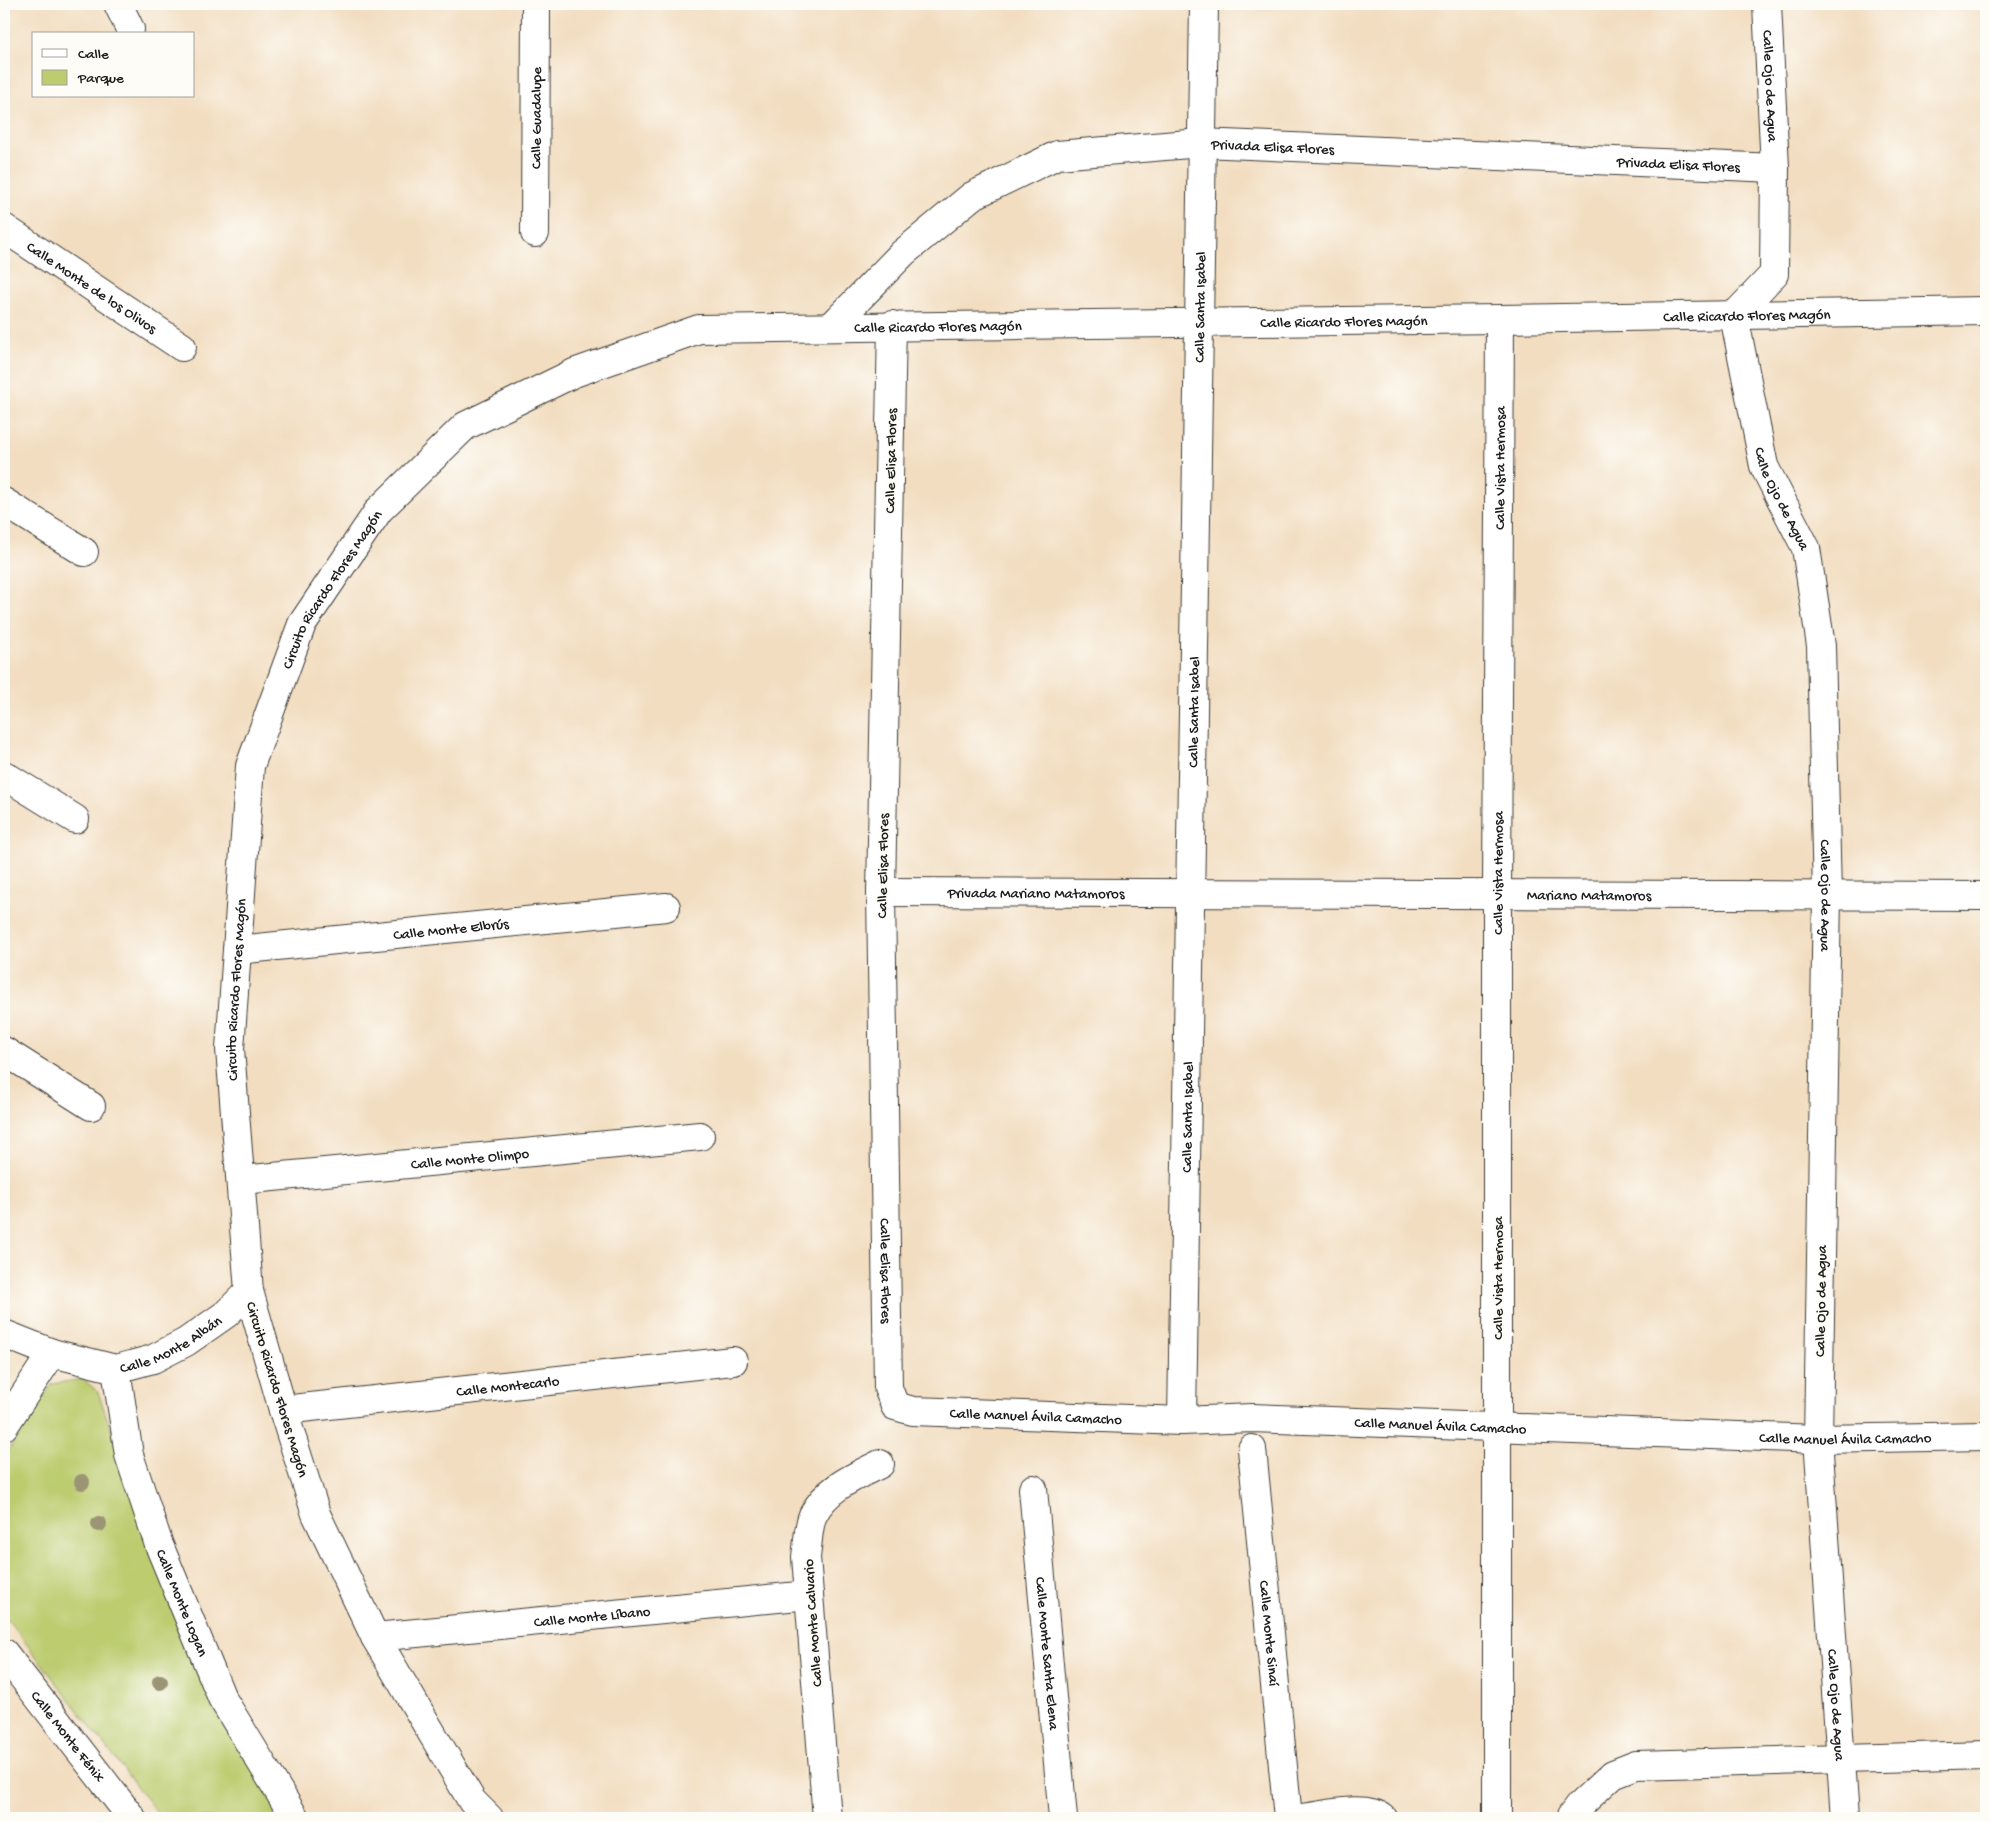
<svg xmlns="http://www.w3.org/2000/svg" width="1990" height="1822" font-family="'Gochi Hand',sans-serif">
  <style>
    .green { fill: #bccc6e; stroke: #6c7445 }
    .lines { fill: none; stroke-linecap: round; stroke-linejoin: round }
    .street-casing { stroke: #3c3935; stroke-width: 30 }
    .street { stroke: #fff; stroke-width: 28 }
    .tree { fill: #9b9576 }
    .labels { text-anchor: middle; stroke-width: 4; stroke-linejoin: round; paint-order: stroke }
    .street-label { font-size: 15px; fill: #1c1c1c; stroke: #fdfcf7 }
  </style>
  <rect width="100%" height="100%" fill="#fdfcf7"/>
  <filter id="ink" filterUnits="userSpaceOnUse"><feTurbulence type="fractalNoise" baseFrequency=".02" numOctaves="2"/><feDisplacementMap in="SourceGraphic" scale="10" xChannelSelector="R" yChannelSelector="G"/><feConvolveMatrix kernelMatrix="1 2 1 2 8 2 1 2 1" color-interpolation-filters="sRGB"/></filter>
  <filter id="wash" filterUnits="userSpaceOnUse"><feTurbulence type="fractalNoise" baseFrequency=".0096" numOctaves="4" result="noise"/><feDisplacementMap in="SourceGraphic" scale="20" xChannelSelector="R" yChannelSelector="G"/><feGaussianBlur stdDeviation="1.12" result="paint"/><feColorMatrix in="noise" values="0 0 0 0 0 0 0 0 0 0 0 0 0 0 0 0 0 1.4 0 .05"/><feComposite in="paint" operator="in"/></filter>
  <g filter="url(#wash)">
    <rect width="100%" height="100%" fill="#f2ddc0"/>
    <path class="green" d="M 83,1379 L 98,1392 L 114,1438 L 283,1818 L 161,1818 L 4,1615 L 4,1458 L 52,1384 Z"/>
  </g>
  <g filter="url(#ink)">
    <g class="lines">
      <defs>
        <g id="street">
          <path d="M 118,4 L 130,29"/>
          <path id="s1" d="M 1767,4 L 1775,168 L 1774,274 L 1734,316 L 1764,466 L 1806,548 L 1821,646 L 1827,895 L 1818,1439 L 1845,1818"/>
          <path id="s2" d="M 4,228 L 182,347"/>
          <path id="s3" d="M 535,233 L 536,4"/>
          <path id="s4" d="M 892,325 L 881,892 L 888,1388 L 895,1406 L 913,1411 L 1182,1421 L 1252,1418 L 1818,1439 L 1986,1436"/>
          <path id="s5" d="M 832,326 L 903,253 L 972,196 L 1057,155 L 1201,143 L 1775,168"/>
          <path d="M 4,502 L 84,552"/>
          <path d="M 4,775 L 75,819"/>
          <path id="s6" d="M 881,892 L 1986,896"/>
          <path id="s7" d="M 237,950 L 666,907"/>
          <path d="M 4,1051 L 91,1106"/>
          <path id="s8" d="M 241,1180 L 700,1136"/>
          <path id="s9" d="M 4,1334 L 52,1353 L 116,1369 L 153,1359 L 186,1342 L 226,1314 L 249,1291"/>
          <path id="s10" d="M 116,1369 L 129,1455 L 159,1545 L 222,1698 L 295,1818"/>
          <path id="s11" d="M 283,1410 L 733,1361"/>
          <path id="s12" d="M 1182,1421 L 1204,4"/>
          <path d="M 4,1426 L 52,1353"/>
          <path id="s13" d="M 1252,1449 L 1288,1818"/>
          <path id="s14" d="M 1033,1489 L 1063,1818"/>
          <path id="s15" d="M 375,1637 L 809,1595"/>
          <path id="s16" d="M 4,1653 L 132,1818"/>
          <path id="s17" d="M 489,1818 L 472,1801 L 375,1637 L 316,1514 L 283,1410 L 249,1291 L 230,1049 L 250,766 L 302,624 L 379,510 L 465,426 L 574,373 L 699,329 L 1500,319 L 1986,311"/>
          <path d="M 827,1818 L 806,1557 C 808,1544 808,1526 813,1515 C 826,1488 856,1476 880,1464"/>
          <path d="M 1301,1818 C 1322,1816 1365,1804 1383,1818"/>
          <path id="s18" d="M 1497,1818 L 1497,894 L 1500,319"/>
          <path d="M 1570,1818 L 1579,1806 L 1613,1774 L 1636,1765 L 1986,1755"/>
        </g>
      </defs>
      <use href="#street" class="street-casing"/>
      <use href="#street" class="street"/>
    </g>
    <g class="tree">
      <circle cx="82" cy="1482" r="8"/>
      <circle cx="99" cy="1524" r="8"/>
      <circle cx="160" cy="1682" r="8"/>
    </g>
  </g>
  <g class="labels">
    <g class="street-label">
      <text dy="5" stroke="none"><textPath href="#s1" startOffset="82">Calle Ojo de Agua</textPath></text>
      <text dy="5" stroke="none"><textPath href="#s3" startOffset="115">Calle Guadalupe</textPath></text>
      <text dy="5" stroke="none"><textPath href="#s5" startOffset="502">Privada Elisa Flores</textPath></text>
      <text dy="5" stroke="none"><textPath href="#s5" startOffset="908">Privada Elisa Flores</textPath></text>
      <text dy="5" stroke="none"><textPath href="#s2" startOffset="106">Calle Monte de los Olivos</textPath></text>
      <text dy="5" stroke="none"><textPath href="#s12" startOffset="1114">Calle Santa Isabel</textPath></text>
      <text dy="5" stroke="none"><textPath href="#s17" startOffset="2821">Calle Ricardo Flores Magón</textPath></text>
      <text dy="5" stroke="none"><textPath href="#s17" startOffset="2418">Calle Ricardo Flores Magón</textPath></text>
      <text dy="5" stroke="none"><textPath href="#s17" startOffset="2012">Calle Ricardo Flores Magón</textPath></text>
      <text transform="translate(890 461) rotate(-89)" y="5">Calle Elisa Flores</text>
      <text dy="5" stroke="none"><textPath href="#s18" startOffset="1350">Calle Vista Hermosa</textPath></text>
      <text dy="5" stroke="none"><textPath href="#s1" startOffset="518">Calle Ojo de Agua</textPath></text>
      <text dy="5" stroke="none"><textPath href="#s17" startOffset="1306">Circuito Ricardo Flores Magón</textPath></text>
      <text dy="5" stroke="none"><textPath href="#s12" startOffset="709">Calle Santa Isabel</textPath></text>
      <text transform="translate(882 866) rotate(-89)" y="5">Calle Elisa Flores</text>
      <text dy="5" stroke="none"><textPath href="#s18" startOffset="945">Calle Vista Hermosa</textPath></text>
      <text dy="5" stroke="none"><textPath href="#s6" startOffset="155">Privada Mariano Matamoros</textPath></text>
      <text dy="5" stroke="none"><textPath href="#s6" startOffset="708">Mariano Matamoros</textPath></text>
      <text dy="5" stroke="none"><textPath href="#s1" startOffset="922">Calle Ojo de Agua</textPath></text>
      <text dy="5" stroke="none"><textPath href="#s7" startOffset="215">Calle Monte Elbrús</textPath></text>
      <text dy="5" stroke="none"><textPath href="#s17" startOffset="886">Circuito Ricardo Flores Magón</textPath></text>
      <text dy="5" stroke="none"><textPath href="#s12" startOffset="304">Calle Santa Isabel</textPath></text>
      <text dy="5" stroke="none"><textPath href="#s8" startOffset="230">Calle Monte Olimpo</textPath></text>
      <text dy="5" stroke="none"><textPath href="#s4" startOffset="946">Calle Elisa Flores</textPath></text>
      <text transform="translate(1497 1278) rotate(-90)" y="5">Calle Vista Hermosa</text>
      <text transform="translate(1820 1301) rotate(-89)" y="5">Calle Ojo de Agua</text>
      <text dy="5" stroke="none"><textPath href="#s9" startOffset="178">Calle Monte Albán</textPath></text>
      <text dy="5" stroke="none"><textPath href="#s11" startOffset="226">Calle Montecarlo</textPath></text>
      <text transform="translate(278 1389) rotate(73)" y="5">Circuito Ricardo Flores Magón</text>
      <text dy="5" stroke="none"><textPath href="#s4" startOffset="1224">Calle Manuel Ávila Camacho</textPath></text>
      <text dy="5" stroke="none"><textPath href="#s4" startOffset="1629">Calle Manuel Ávila Camacho</textPath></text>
      <text dy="5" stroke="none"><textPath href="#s4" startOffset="2034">Calle Manuel Ávila Camacho</textPath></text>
      <text dy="5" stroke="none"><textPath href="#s10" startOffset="244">Calle Monte Logan</textPath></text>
      <text dy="5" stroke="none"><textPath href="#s15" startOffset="218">Calle Monte Líbano</textPath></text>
      <text transform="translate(812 1623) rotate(-94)" y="5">Calle Monte Calvario</text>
      <text dy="5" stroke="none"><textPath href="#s13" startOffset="185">Calle Monte Sinaí</textPath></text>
      <text dy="5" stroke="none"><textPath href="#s14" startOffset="165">Calle Monte Santa Elena</textPath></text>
      <text dy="5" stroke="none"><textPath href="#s1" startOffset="1732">Calle Ojo de Agua</textPath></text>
      <text dy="5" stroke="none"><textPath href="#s16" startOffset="105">Calle Monte Fénix</textPath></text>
    </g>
  </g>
  <rect width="1990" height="1822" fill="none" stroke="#fdfcf7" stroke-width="20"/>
  <rect x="32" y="32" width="162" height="65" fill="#fdfcf7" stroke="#a3a29f"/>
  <rect x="42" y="49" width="25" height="8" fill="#ffffff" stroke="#a3a29f"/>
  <text x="78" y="58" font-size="15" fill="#1c1c1c">Calle</text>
  <rect x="42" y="70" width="25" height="15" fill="#bccc6e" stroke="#a3a29f"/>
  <text x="78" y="82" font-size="15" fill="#1c1c1c">Parque</text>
</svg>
